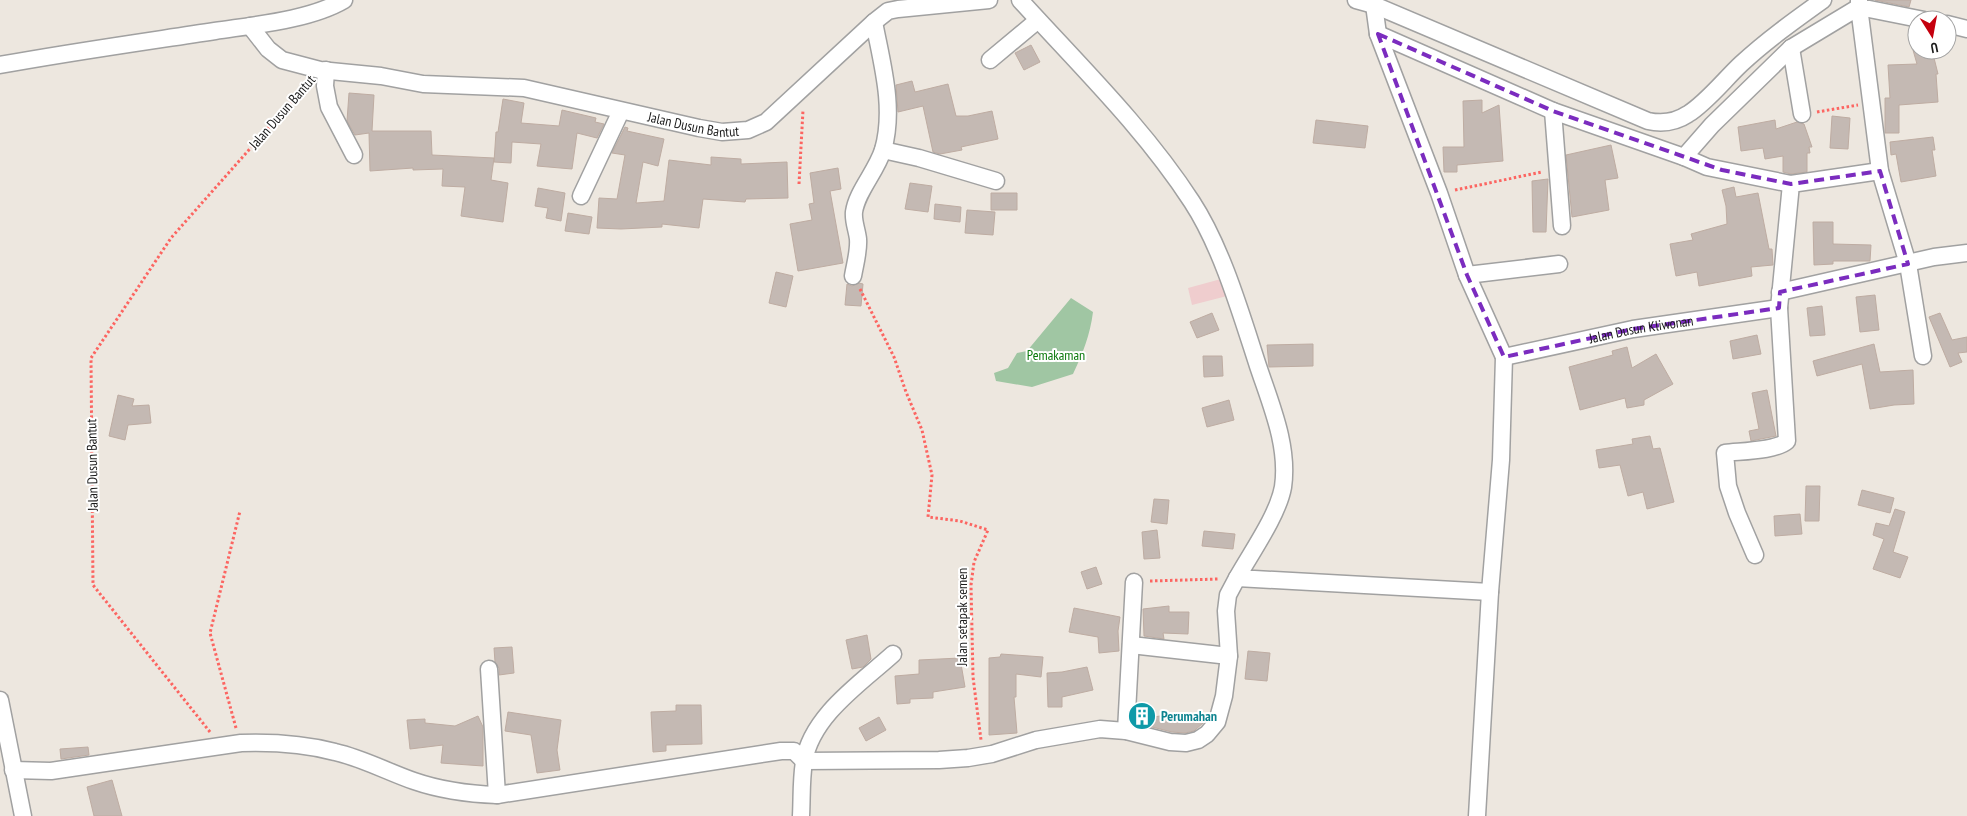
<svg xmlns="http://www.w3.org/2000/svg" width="1967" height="816" font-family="'PT Sans Narrow',sans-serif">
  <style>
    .commercial { fill: #efcdce }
    .cemetery { fill: #a0c6a3 }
    .building { fill: #c4b9b3; stroke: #beaca2 }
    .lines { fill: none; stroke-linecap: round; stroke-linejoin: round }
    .street-casing { stroke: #a1a1a1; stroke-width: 19 }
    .path { stroke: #fc6561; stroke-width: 3; stroke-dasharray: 2.5 2.5; stroke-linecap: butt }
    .street { stroke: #fff; stroke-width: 16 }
    .marked { fill: none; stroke: #7b2cbf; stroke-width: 4; stroke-dasharray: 10 6; stroke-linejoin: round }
    .labels { text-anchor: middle; stroke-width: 4; stroke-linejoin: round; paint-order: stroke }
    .street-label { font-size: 14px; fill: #1a1a1a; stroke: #fff }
    .park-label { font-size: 14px; fill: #09780a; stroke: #fff }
    .culture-label { font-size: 14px; font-weight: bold; fill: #0d838f; stroke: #fff; text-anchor: start }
  </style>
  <rect width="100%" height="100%" fill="#ede7df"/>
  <path class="commercial" d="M 1221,279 L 1227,296 L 1192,305 L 1188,288 Z"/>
  <path class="cemetery" d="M 1071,298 L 1093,312 C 1090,335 1083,353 1073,374 L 1032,387 L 996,381 L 994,373 L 1008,368 L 1017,353 L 1027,351 Z"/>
  <path class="building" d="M 1875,0 L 1911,0 L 1909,7 Z
    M 1031,45 L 1040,62 L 1024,70 L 1015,53 Z
    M 1913,50 L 1932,50 L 1938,74 L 1936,74 L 1938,102 L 1899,105 L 1899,133 L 1885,133 L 1885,98 L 1890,98 L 1888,65 L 1917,64 Z
    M 912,81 L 915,92 L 948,84 L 956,116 L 968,116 L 992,111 L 998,139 L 961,147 L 962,150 L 940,154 L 933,152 L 923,106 L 898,112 L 896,85 Z
    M 349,93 L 374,95 L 372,131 L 431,131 L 432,155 L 494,158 L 491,180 L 508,183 L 503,222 L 461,216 L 465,187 L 442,186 L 443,169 L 413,170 L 413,168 L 370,171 L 369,133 L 355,135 L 347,121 Z
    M 503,99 L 524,103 L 521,123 L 559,126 L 562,110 L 596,118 L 595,122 L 604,124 L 597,138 L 577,133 L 572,169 L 537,166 L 541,144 L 512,142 L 511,163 L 494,162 L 496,132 L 498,132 Z
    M 1482,100 L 1482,113 L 1499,105 L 1503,161 L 1457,165 L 1457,172 L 1444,172 L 1443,147 L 1464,147 L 1463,101 Z
    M 1832,116 L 1850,118 L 1848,149 L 1830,148 Z
    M 1316,120 L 1368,126 L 1365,148 L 1313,143 Z
    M 1775,120 L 1776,129 L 1797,122 L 1804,124 L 1812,147 L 1809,147 L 1810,153 L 1807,153 L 1807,172 L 1791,174 L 1783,172 L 1783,156 L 1765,159 L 1763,148 L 1741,151 L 1738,127 Z
    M 625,127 L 628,128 L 627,131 L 664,139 L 658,166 L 643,162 L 636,203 L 664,201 L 669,160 L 711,165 L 711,157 L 741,159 L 741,164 L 787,162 L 788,198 L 746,199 L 745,202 L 703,199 L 699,228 L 662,224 L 662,227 L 621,229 L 597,228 L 599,198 L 617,199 L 625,155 L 612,153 Z
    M 1933,137 L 1935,150 L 1932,150 L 1936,176 L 1901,182 L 1896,154 L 1891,155 L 1890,142 Z
    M 1611,145 L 1618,178 L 1605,180 L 1609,210 L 1572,217 L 1566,155 Z
    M 838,168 L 841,189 L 830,191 L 843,263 L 798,271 L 790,224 L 812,220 L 809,204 L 814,203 L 810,173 Z
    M 1548,179 L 1546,232 L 1533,232 L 1532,181 Z
    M 910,183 L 932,186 L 928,212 L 905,209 Z
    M 1734,187 L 1736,197 L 1758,193 L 1769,249 L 1772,249 L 1773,265 L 1751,267 L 1752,276 L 1699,286 L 1697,272 L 1676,276 L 1670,244 L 1693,240 L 1691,234 L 1727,224 L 1726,206 L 1722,190 Z
    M 538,188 L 565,193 L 561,221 L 546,218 L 548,208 L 535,206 Z
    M 991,193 L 1017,193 L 1017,210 L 991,210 Z
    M 935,204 L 961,207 L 960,222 L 934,219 Z
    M 967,210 L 995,212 L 993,235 L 965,233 Z
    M 568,213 L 592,217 L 589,234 L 565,231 Z
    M 1813,222 L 1833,222 L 1833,244 L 1871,245 L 1870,261 L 1833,261 L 1833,264 L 1814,265 Z
    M 776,272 L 793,276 L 786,307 L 769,303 Z
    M 859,283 L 863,284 L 861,306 L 845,305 L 847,284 L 852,286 Z
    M 1875,295 L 1879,330 L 1860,332 L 1856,297 Z
    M 1822,306 L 1825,335 L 1810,336 L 1807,308 Z
    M 1212,313 L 1219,330 L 1197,338 L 1190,322 Z
    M 1940,313 L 1952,340 L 1967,337 L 1967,352 L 1958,353 L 1962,362 L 1950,367 L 1929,317 Z
    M 1757,335 L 1761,354 L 1733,359 L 1730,341 Z
    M 1313,344 L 1313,366 L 1269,367 L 1267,345 Z
    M 1874,344 L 1880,372 L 1913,370 L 1914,404 L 1894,405 L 1870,409 L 1862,364 L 1817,376 L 1813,361 Z
    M 1627,347 L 1632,368 L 1656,354 L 1673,384 L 1644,400 L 1644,405 L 1627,408 L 1625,398 L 1580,410 L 1569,367 L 1613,355 L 1612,351 Z
    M 1203,356 L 1222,356 L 1223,376 L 1204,377 Z
    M 1767,390 L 1776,436 L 1751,441 L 1749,431 L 1759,429 L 1752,393 Z
    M 118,395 L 134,399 L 132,406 L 149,405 L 151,423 L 128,425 L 125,440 L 109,436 Z
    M 1229,400 L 1234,420 L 1207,427 L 1202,408 Z
    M 1650,436 L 1653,449 L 1660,448 L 1674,502 L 1647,509 L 1643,492 L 1628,496 L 1620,465 L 1599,468 L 1596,450 L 1633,444 L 1632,439 Z
    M 1806,486 L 1820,486 L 1819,521 L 1805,521 Z
    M 1862,490 L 1894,498 L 1890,513 L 1858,505 Z
    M 1154,499 L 1169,500 L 1167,524 L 1151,522 Z
    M 1895,509 L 1905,512 L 1893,552 L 1908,557 L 1900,578 L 1873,569 L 1884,539 L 1873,535 L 1876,523 L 1889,526 Z
    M 1800,514 L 1802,534 L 1775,536 L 1774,516 Z
    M 1157,530 L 1160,558 L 1144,559 L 1142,532 Z
    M 1204,531 L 1235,534 L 1233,549 L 1202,546 Z
    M 1096,567 L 1102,584 L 1087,589 L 1081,572 Z
    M 1169,606 L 1169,612 L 1189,612 L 1188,634 L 1163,633 L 1164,639 L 1144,636 L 1143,609 Z
    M 1074,608 L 1120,617 L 1118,631 L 1119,651 L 1099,653 L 1098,637 L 1069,632 Z
    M 867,635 L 871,659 L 863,667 L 852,669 L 846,640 Z
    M 512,647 L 514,673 L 499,675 L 499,668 L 495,662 L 494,648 Z
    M 1248,651 L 1270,653 L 1267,681 L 1245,679 Z
    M 1001,654 L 1043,657 L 1041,677 L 1016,674 L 1016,697 L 1014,697 L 1017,733 L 989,735 L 989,658 L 1000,657 Z
    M 960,658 L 965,687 L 933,692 L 933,698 L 910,699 L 910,703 L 897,704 L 895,676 L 919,674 L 919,660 Z
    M 1087,667 L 1093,690 L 1062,697 L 1062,707 L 1048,707 L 1047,673 L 1062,672 Z
    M 676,705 L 701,705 L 702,744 L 666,745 L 666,751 L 653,752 L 651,712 L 676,711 Z
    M 508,712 L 561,720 L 557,750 L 560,770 L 537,773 L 531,735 L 505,731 Z
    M 1137,715 L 1154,717 L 1166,715 L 1203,723 L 1194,731 L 1185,733 L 1172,732 L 1136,723 Z
    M 478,716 L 483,727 L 483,766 L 441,763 L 443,745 L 410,749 L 407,720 L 425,719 L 425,723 L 455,726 Z
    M 879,717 L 886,730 L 866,741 L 859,728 Z
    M 88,747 L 89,755 L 61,759 L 60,749 Z
    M 112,780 L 122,816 L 94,816 L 87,787 Z"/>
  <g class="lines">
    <defs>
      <g id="street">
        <path d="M 1020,0 C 1079,65 1144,128 1192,202 C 1222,248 1241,314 1258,366 C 1271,405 1289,446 1283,487 C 1278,515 1251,553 1237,578 L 1490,592"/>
        <path d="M 1356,0 L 1374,5 L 1648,121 C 1662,124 1676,122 1688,114 C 1706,103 1725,79 1741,64 C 1767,40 1795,20 1823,0"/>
        <path d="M 1859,0 L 1859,7 L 1924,20"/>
        <path d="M 1374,5 L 1378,34 L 1439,193 L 1467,275 L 1504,357 L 1501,460 L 1490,592 L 1477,816"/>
        <path d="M 1947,24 L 1967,29"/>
        <path id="s1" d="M 250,26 L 268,49 L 282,60 L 320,70 L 381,76 L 423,84 L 524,88 L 699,128 L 722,132 L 748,130 L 766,122 L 874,22 L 888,11 L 898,9 L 989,0"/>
        <path d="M 1378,34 L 1553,111 L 1684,157 L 1712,125 L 1791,48 L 1859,7 L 1880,171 L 1908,264 L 1923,356"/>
        <path d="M 1791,48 L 1802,114"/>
        <path d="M 990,60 L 1038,20"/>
        <path d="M 0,65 C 71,52 143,42 215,31 C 254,25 310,20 344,0"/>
        <path d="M 326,70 L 325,86 L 329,107 L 354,155"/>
        <path d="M 1553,111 L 1562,226"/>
        <path d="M 883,150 L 919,158 L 996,181"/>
        <path d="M 1684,157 L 1707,167 L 1791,184"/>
        <path d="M 581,196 L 621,111"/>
        <path d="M 1467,275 L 1559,264"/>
        <path d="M 853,276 C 855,264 859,251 858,239 C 857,230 853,221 854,212 C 857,191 876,172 883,150 C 895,108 882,64 874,22"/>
        <path d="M 1780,292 L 1934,257 L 1967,253"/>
        <path id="s2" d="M 1504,357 L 1633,329 L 1779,308"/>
        <path d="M 1755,555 L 1737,513 L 1728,486 L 1725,453 C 1740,451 1776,451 1787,441 L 1779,308 L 1791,184 L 1880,171"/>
        <path d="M 1131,645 L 1229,656"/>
        <path d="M 489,669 L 497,795"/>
        <path d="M 0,700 L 23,816"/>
        <path d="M 1126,731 L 1134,582"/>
        <path d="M 804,761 L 939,760 L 968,758 L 992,754 L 1036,740 L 1100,729 L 1126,731 L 1170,742 L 1186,743 L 1198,740 L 1207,734 L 1217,722 L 1224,696 L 1229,656 L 1226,611 L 1228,595 L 1237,578"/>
        <path d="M 13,770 L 51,771 L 241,743 C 272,742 305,744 335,752 C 362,758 388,772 414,781 C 440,790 469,794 497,795 L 781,751 L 794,751 L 804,761"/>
        <path d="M 801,816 C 802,798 801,780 804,762 C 811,716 861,683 893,654"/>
      </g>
    </defs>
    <use href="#street" class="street-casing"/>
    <path class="path" d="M 1817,112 L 1858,105
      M 799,184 L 803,110
      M 1455,190 L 1542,172
      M 860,289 L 894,357 L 906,392 L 922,430 L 932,475 L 928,517 L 960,521 L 988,530 L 974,562 L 971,585 L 973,677 L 981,740
      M 1150,581 L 1219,579
      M 236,728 L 210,633 L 240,511
      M 210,732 L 93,585 L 91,358 L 171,238 L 308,83"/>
    <use href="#street" class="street"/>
  </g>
  <path class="marked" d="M 1378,34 L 1553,111 L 1722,170 L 1791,184 L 1880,171 L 1908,264 L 1780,292 L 1779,308 L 1633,329 L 1504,357 L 1467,275 Z"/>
  <defs>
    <symbol id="building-disc" viewBox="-11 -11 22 22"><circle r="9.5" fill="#0f9aa8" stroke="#fff"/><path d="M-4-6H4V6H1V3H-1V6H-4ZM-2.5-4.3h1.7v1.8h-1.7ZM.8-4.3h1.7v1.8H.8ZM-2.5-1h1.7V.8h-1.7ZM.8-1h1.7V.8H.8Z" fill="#fff"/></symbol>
  </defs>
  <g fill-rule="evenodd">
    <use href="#building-disc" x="1126" y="700" width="32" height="32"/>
  </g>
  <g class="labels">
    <g class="street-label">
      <text transform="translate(282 112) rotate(-49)" y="5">Jalan Dusun Bantut</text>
      <text dy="5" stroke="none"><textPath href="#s1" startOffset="465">Jalan Dusun Bantut</textPath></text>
      <text dy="5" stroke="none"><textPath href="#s2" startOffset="140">Jalan Dusun Kliwonan</textPath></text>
      <text transform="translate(92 465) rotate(-91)" y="5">Jalan Dusun Bantut</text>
      <text transform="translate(962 617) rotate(-90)" y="5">Jalan setapak semen</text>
    </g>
    <g class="park-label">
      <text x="1056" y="360">Pemakaman</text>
    </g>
    <g class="culture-label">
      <text x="1161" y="721">Perumahan</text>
    </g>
  </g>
  <g transform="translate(1932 35) rotate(169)"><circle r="24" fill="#ffffff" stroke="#a3a3a3"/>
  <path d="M0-4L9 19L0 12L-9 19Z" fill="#c5000e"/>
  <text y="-8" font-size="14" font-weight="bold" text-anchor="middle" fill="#1a1a1a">U</text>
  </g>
</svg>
